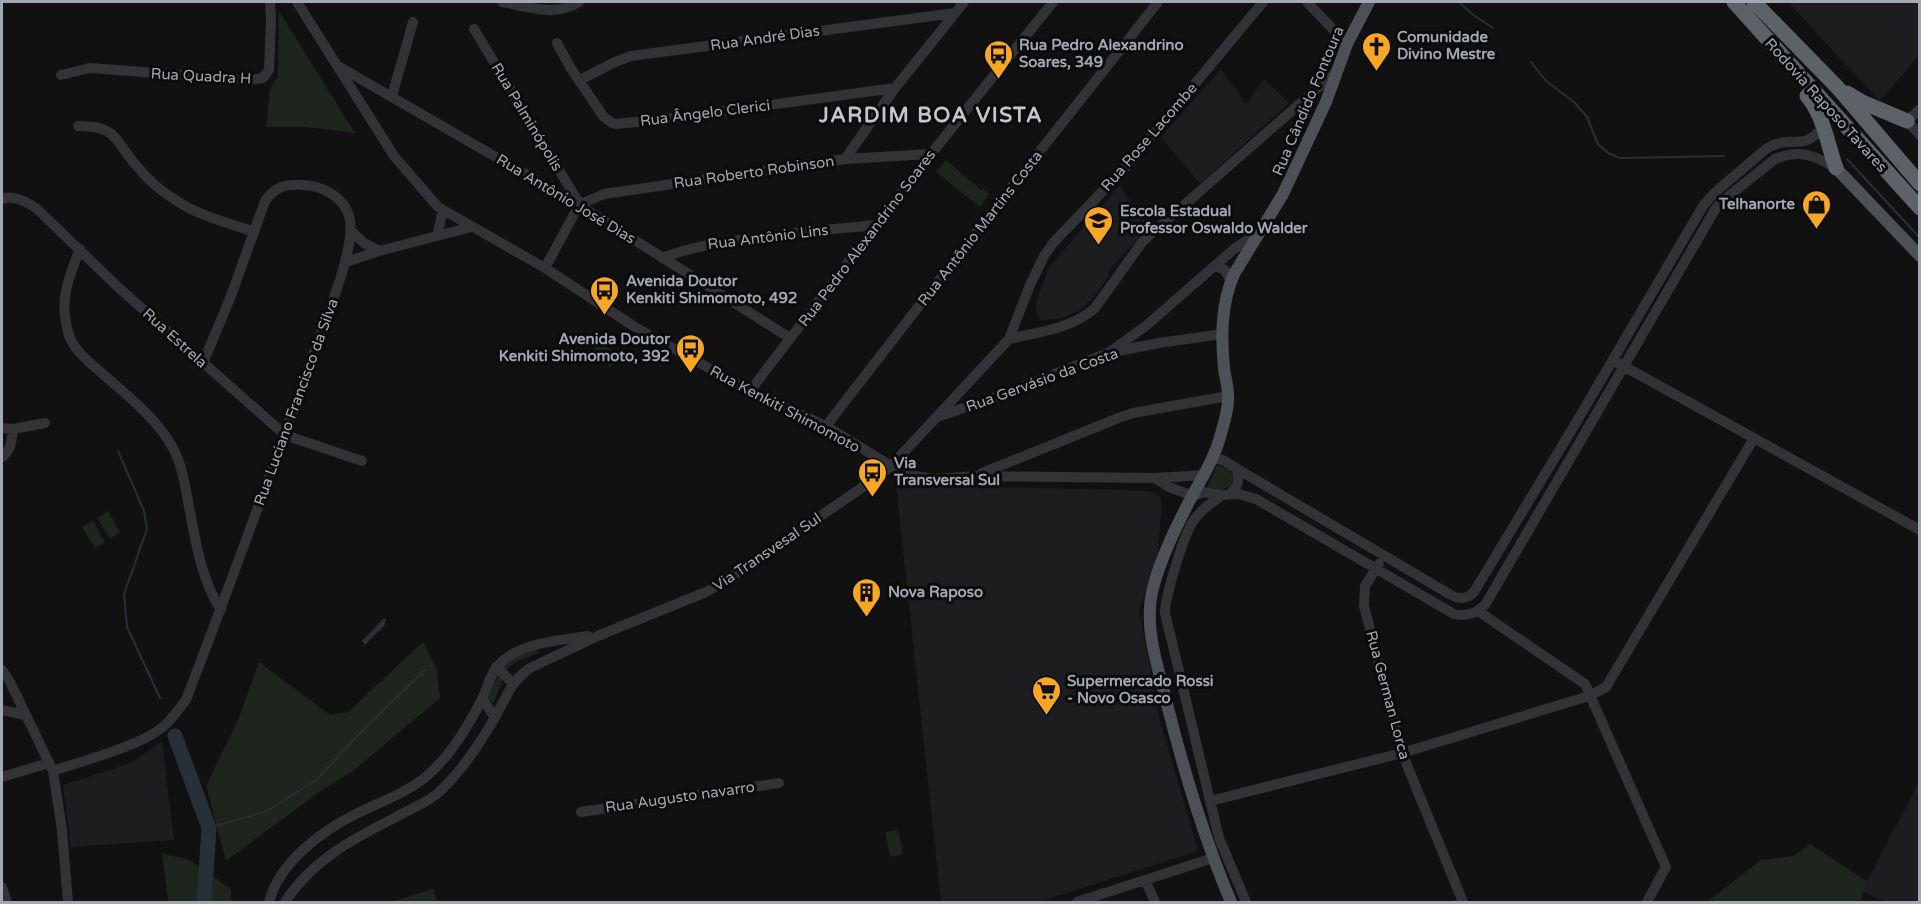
<svg xmlns="http://www.w3.org/2000/svg" width="1921" height="904" font-family="'Varela Round',sans-serif">
  <style>
    .built { fill: #1d1d1f }
    .green { fill: #1d251d }
    .water { fill: #273036 }
    .lines { fill: none; stroke-linecap: round; stroke-linejoin: round }
    .stream { stroke: #273036; stroke-width: 2 }
    .river { stroke: #273036; stroke-width: 15 }
    .minor { stroke: #313337; stroke-width: 10 }
    .major { stroke: #4d5056; stroke-width: 12 }
    .highway { stroke: #5d6168; stroke-width: 15 }
    .labels { text-anchor: middle; stroke-width: 6; stroke-linejoin: round; paint-order: stroke }
    .poi-label { font-size: 15px; font-weight: bold; fill: #a1a8b3; stroke: #0c0c0d; text-anchor: start }
    .street-label { font-size: 15px; fill: #a1a8b3; stroke: #0c0c0d }
    .district-label { font-size: 21px; font-weight: bold; letter-spacing: 1.5px; fill: #c2c6cf; stroke: #0c0c0d }
  </style>
  <rect width="100%" height="100%" fill="#111112"/>
  <path class="built" d="M 1788,2 L 1919,2 L 1919,55 L 1880,101 Z
    M 1221,69 L 1246,104 L 1264,79 L 1289,103 L 1200,184 L 1161,137 Z
    M 1119,186 L 1150,226 L 1109,270 L 1109,276 L 1092,299 L 1079,311 L 1059,319 L 1042,320 L 1037,316 L 1036,305 L 1039,293 L 1050,266 Z
    M 896,485 L 1127,490 L 1154,492 L 1162,499 L 1158,553 L 1139,610 L 1160,720 L 1198,851 L 1038,902 L 941,902 Z
    M 162,741 L 174,840 L 71,847 L 63,785 L 131,763 Z
    M 1919,782 L 1919,902 L 1885,902 L 1863,892 L 1867,881 Z"/>
  <path class="green" d="M 279,11 L 355,133 L 306,127 L 266,127 L 270,89 L 278,76 Z
    M 946,160 L 981,190 L 983,189 L 989,194 L 980,207 L 936,172 Z
    M 598,342 L 619,354 L 611,367 L 591,356 Z
    M 1217,465 C 1227,468 1234,470 1232,482 C 1226,493 1218,489 1207,487 Z
    M 108,511 L 120,532 L 110,539 L 97,518 Z
    M 93,521 L 105,542 L 95,548 L 82,527 Z
    M 423,642 L 437,670 L 440,698 L 353,771 L 319,792 L 226,861 L 206,786 L 238,720 L 259,662 L 330,715 L 348,712 Z
    M 536,649 L 539,653 L 518,661 L 506,670 L 500,664 Z
    M 499,676 L 503,680 L 494,702 L 489,703 L 487,701 L 493,684 Z
    M 898,830 L 903,854 L 890,857 L 885,832 Z
    M 1810,844 L 1867,881 L 1860,902 L 1707,902 L 1761,860 L 1794,856 Z
    M 162,853 L 189,860 L 231,889 L 231,902 L 168,902 Z
    M 433,889 L 437,902 L 395,902 L 394,901 Z"/>
  <path class="water" d="M 384,618 L 386,620 L 384,626 L 365,645 L 362,641 Z"/>
  <g class="lines">
    <path class="stream" d="M 1459,2 L 1472,14 L 1493,28
      M 1531,62 L 1546,81 L 1574,102 L 1587,117 L 1598,144 L 1608,153 L 1620,158 L 1724,156
      M 1847,159 L 1920,238
      M 118,451 L 144,511 L 147,529 L 124,594 L 127,627 L 160,698
      M 209,828 L 267,811 L 316,780 L 366,727 L 425,670"/>
    <path class="river" d="M 175,736 L 209,828 L 204,902"/>
    <path class="minor" d="M 297,2 L 394,156 L 438,207 L 545,268 L 635,327 L 750,391 L 826,426 L 891,466 L 915,476 L 934,479 L 976,476 L 1155,478 L 1205,475
      M 502,2 C 529,7 555,17 579,2
      M 1307,2 L 1347,44
      M 474,29 L 579,203
      M 557,43 L 570,67 L 603,116 L 612,123 L 616,124 L 658,120 L 895,88
      M 338,66 L 579,205 L 790,338
      M 61,75 L 90,68 L 248,80 L 263,78 L 269,70 L 271,20 L 270,2
      M 580,80 L 615,62 L 631,56 L 955,13
      M 392,96 L 413,22
      M 1920,109 L 1907,121 L 1920,135
      M 78,126 C 117,126 114,139 135,164 C 146,178 162,192 177,201 C 199,216 229,223 254,232
      M 845,159 L 895,88 L 964,2
      M 2,199 C 13,194 26,202 36,208 L 119,288 L 285,435 L 362,461
      M 579,205 L 604,194 L 845,159 L 931,154
      M 351,231 L 364,243 L 379,251
      M 437,236 L 443,210
      M 80,249 C 67,281 58,304 70,338 C 76,352 92,365 104,375 C 127,395 158,420 173,448 C 181,463 184,480 187,496 C 195,535 199,576 221,610
      M 662,258 C 690,247 718,243 747,239 C 790,233 833,229 876,225
      M 346,262 L 379,251 L 472,227
      M 1215,266 L 1225,270 L 1231,282
      M 545,268 L 579,205
      M 1009,339 C 1039,332 1071,329 1095,308 L 1143,241 L 1335,73
      M 1111,351 L 1147,325 L 1234,249 L 1258,233
      M 1618,363 L 1920,530
      M 750,391 L 931,154 L 1053,2
      M 937,417 L 996,397 L 1108,353 L 1159,343 L 1222,334
      M 826,426 L 1002,199 L 1158,2
      M 2,428 L 13,429 L 45,423
      M 2,457 C 11,451 12,439 13,429
      M 1213,458 L 1223,460 L 1234,467 L 1451,595 C 1460,600 1467,599 1474,592 L 1574,426 L 1703,206 C 1715,190 1732,179 1747,165 C 1755,159 1764,149 1773,145 C 1794,137 1805,150 1823,127
      M 982,473 L 1121,417 L 1133,413 L 1228,396
      M 1155,478 L 1169,487 L 1193,496 L 1204,492 L 1222,495 L 1239,494 L 1256,499 L 1454,614 C 1466,617 1476,614 1485,605 L 1716,208 L 1730,195 L 1775,159 C 1800,149 1814,155 1836,168
      M 1231,494 L 1238,483 L 1237,469
      M 1222,495 C 1212,503 1201,509 1194,520 C 1184,533 1165,597 1165,613 L 1219,838 L 1246,902
      M 1379,564 L 1365,586 L 1364,606 L 1402,753 L 1463,902
      M 1478,611 L 1585,684 L 1666,867 L 1647,902
      M 496,667 L 513,683
      M 2,670 L 9,680 L 53,771 L 62,830 L 68,902
      M 482,698 L 495,718
      M 2,710 L 26,715
      M 53,771 C 82,761 144,745 165,725 C 173,718 179,708 186,700 C 230,585 272,470 313,355 C 324,322 355,252 350,220 C 346,198 324,186 303,185 C 285,184 276,186 265,201 L 231,296 L 203,363
      M 2,777 L 49,763
      M 1210,801 L 1402,753 L 1589,696 L 1606,687 L 1754,438
      M 581,812 L 779,783
      M 1145,880 L 1155,902
      M 2,887 L 7,902
      M 269,902 C 279,863 321,831 356,814 C 380,802 407,793 428,775 C 450,756 470,723 483,697 C 489,682 492,669 505,659 C 527,642 562,640 588,636
      M 285,902 C 314,858 355,838 400,815 C 412,808 429,802 439,792 C 461,772 479,745 494,719 C 505,700 511,681 530,668 L 600,635 L 706,592 L 727,580 L 879,476 L 891,466 L 1009,339 L 1030,285 L 1044,256 L 1053,243 L 1124,169 L 1263,2
      M 1077,902 L 1213,858"/>
    <path class="major" d="M 1836,168 L 1920,256
      M 1231,902 C 1204,838 1184,772 1167,704 C 1158,666 1143,627 1153,588 C 1161,557 1177,525 1192,496 C 1204,475 1216,455 1222,430 C 1225,420 1229,406 1228,395 C 1228,386 1225,377 1224,368 C 1221,336 1221,304 1234,274 L 1283,194 L 1326,102 L 1347,44 L 1369,2"/>
    <path class="highway" d="M 1734,2 L 1920,208
      M 1754,2 L 1838,88 L 1920,184
      M 1847,93 L 1862,102 L 1907,121
      M 1807,96 C 1824,116 1827,143 1836,168"/>
  </g>
  <defs>
    <symbol id="church-pin" viewBox="-11 -11 22 30"><path d="M0 17L-7.5 6A9.5 9.5 0 1 1 7.5 6Z" fill="#f7a724" stroke="#0c0c0d"/><path d="M-1.2-6h2.4v3.5h3.3v2.4h-3.3V6h-2.4V-.1h-3.3v-2.4h3.3Z" fill="#111"/></symbol>
    <symbol id="bus-pin" viewBox="-11 -11 22 30"><path d="M0 17L-7.5 6A9.5 9.5 0 1 1 7.5 6Z" fill="#f7a724" stroke="#0c0c0d"/><path d="M-5-6H5V4H4V6H2V4H-2V6H-4V4H-5ZM-3.5-4V0h7V-4ZM-3.5 1.2v1.5H-2V1.2ZM2 1.2v1.5H3.5V1.2Z" fill="#111"/></symbol>
    <symbol id="shop-pin" viewBox="-11 -11 22 30"><path d="M0 17L-7.5 6A9.5 9.5 0 1 1 7.5 6Z" fill="#f7a724" stroke="#0c0c0d"/><path d="M-5-2.5h2.3a2.7 3.5 0 0 1 5.4 0H5L5.5 6h-11ZM-1.5-2.5h3a1.5 2.3 0 0 0-3 0Z" fill="#111"/></symbol>
    <symbol id="school-pin" viewBox="-11 -11 22 30"><path d="M0 17L-7.5 6A9.5 9.5 0 1 1 7.5 6Z" fill="#f7a724" stroke="#0c0c0d"/><path d="M0-5L7-2L0 1L-7-2ZM-4 1L0 2.5L4 1V4Q0 6-4 4Z" fill="#111"/></symbol>
    <symbol id="building-pin" viewBox="-11 -11 22 30"><path d="M0 17L-7.5 6A9.5 9.5 0 1 1 7.5 6Z" fill="#f7a724" stroke="#0c0c0d"/><path d="M-4-6H4V6H1V3H-1V6H-4ZM-2.5-4.3h1.7v1.8h-1.7ZM.8-4.3h1.7v1.8H.8ZM-2.5-1h1.7V.8h-1.7ZM.8-1h1.7V.8H.8Z" fill="#111"/></symbol>
    <symbol id="supermarket-pin" viewBox="-11 -11 22 30"><path d="M0 17L-7.5 6A9.5 9.5 0 1 1 7.5 6Z" fill="#f7a724" stroke="#0c0c0d"/><path d="M-6-5.5h2.5l.6 2H6L4.5 2H-2.5L-4.4-4H-6ZM-1.5 3.2a1.3 1.3 0 1 0 .1 0ZM3 3.2a1.3 1.3 0 1 0 .1 0Z" fill="#111"/></symbol>
  </defs>
  <g fill-rule="evenodd">
    <use href="#church-pin" x="1360" y="30" width="33" height="45"/>
    <use href="#bus-pin" x="982" y="38" width="33" height="45"/>
    <use href="#shop-pin" x="1800" y="188" width="33" height="45"/>
    <use href="#school-pin" x="1082" y="204" width="33" height="45"/>
    <use href="#bus-pin" x="588" y="274" width="33" height="45"/>
    <use href="#bus-pin" x="674" y="332" width="33" height="45"/>
    <use href="#bus-pin" x="856" y="456" width="33" height="45"/>
    <use href="#building-pin" x="850" y="576" width="33" height="45"/>
    <use href="#supermarket-pin" x="1030" y="674" width="33" height="45"/>
  </g>
  <g class="labels">
    <g class="poi-label">
      <text x="1397" y="42">Comunidade<tspan x="1397" dy="17">Divino Mestre</tspan></text>
      <text x="1019" y="50">Rua Pedro Alexandrino<tspan x="1019" dy="17">Soares, 349</tspan></text>
      <text x="1795" y="209" text-anchor="end">Telhanorte</text>
      <text x="1120" y="216">Escola Estadual<tspan x="1120" dy="17">Professor Oswaldo Walder</tspan></text>
      <text x="626" y="286">Avenida Doutor<tspan x="626" dy="17">Kenkiti Shimomoto, 492</tspan></text>
      <text x="670" y="344" text-anchor="end">Avenida Doutor<tspan x="670" dy="17">Kenkiti Shimomoto, 392</tspan></text>
      <text x="894" y="468">Via<tspan x="894" dy="17">Transversal Sul</tspan></text>
      <text x="888" y="597">Nova Raposo</text>
      <text x="1067" y="686">Supermercado Rossi<tspan x="1067" dy="17">- Novo Osasco</tspan></text>
    </g>
    <g class="street-label">
      <text transform="translate(765 38) rotate(-8)" y="5">Rua André Dias</text>
      <text transform="translate(201 76) rotate(3)" y="5">Rua Quadra H</text>
      <text transform="translate(1308 101) rotate(-67)" y="5">Rua Cândido Fontoura</text>
      <text transform="translate(1826 105) rotate(48)" y="5">Rodovia Raposo Tavares</text>
      <text transform="translate(705 113) rotate(-7)" y="5">Rua Ângelo Clerici</text>
      <text transform="translate(527 117) rotate(59)" y="5">Rua Palminópolis</text>
      <text transform="translate(1149 137) rotate(-49)" y="5">Rua Rose Lacombe</text>
      <text transform="translate(754 172) rotate(-8)" y="5">Rua Roberto Robinson</text>
      <text transform="translate(566 199) rotate(31)" y="5">Rua Antônio José Dias</text>
      <text transform="translate(980 228) rotate(-52)" y="5">Rua Antônio Martins Costa</text>
      <text transform="translate(768 237) rotate(-7)" y="5">Rua Antônio Lins</text>
      <text transform="translate(867 238) rotate(-53)" y="5">Rua Pedro Alexandrino Soares</text>
      <text transform="translate(175 338) rotate(42)" y="5">Rua Estrela</text>
      <text transform="translate(1042 380) rotate(-20)" y="5">Rua Gervásio da Costa</text>
      <text transform="translate(296 402) rotate(-70)" y="5">Rua Luciano Francisco da Silva</text>
      <text transform="translate(785 409) rotate(28)" y="5">Rua Kenkiti Shimomoto</text>
      <text transform="translate(767 552) rotate(-34)" y="5">Via Transvesal Sul</text>
      <text transform="translate(1388 695) rotate(75)" y="5">Rua German Lorca</text>
      <text transform="translate(680 797) rotate(-8)" y="5">Rua Augusto navarro</text>
    </g>
    <g class="district-label">
      <text x="931" y="122">JARDIM BOA VISTA</text>
    </g>
  </g>
  <rect width="1921" height="904" fill="none" stroke="#a1a8b3" stroke-width="6"/>
</svg>
